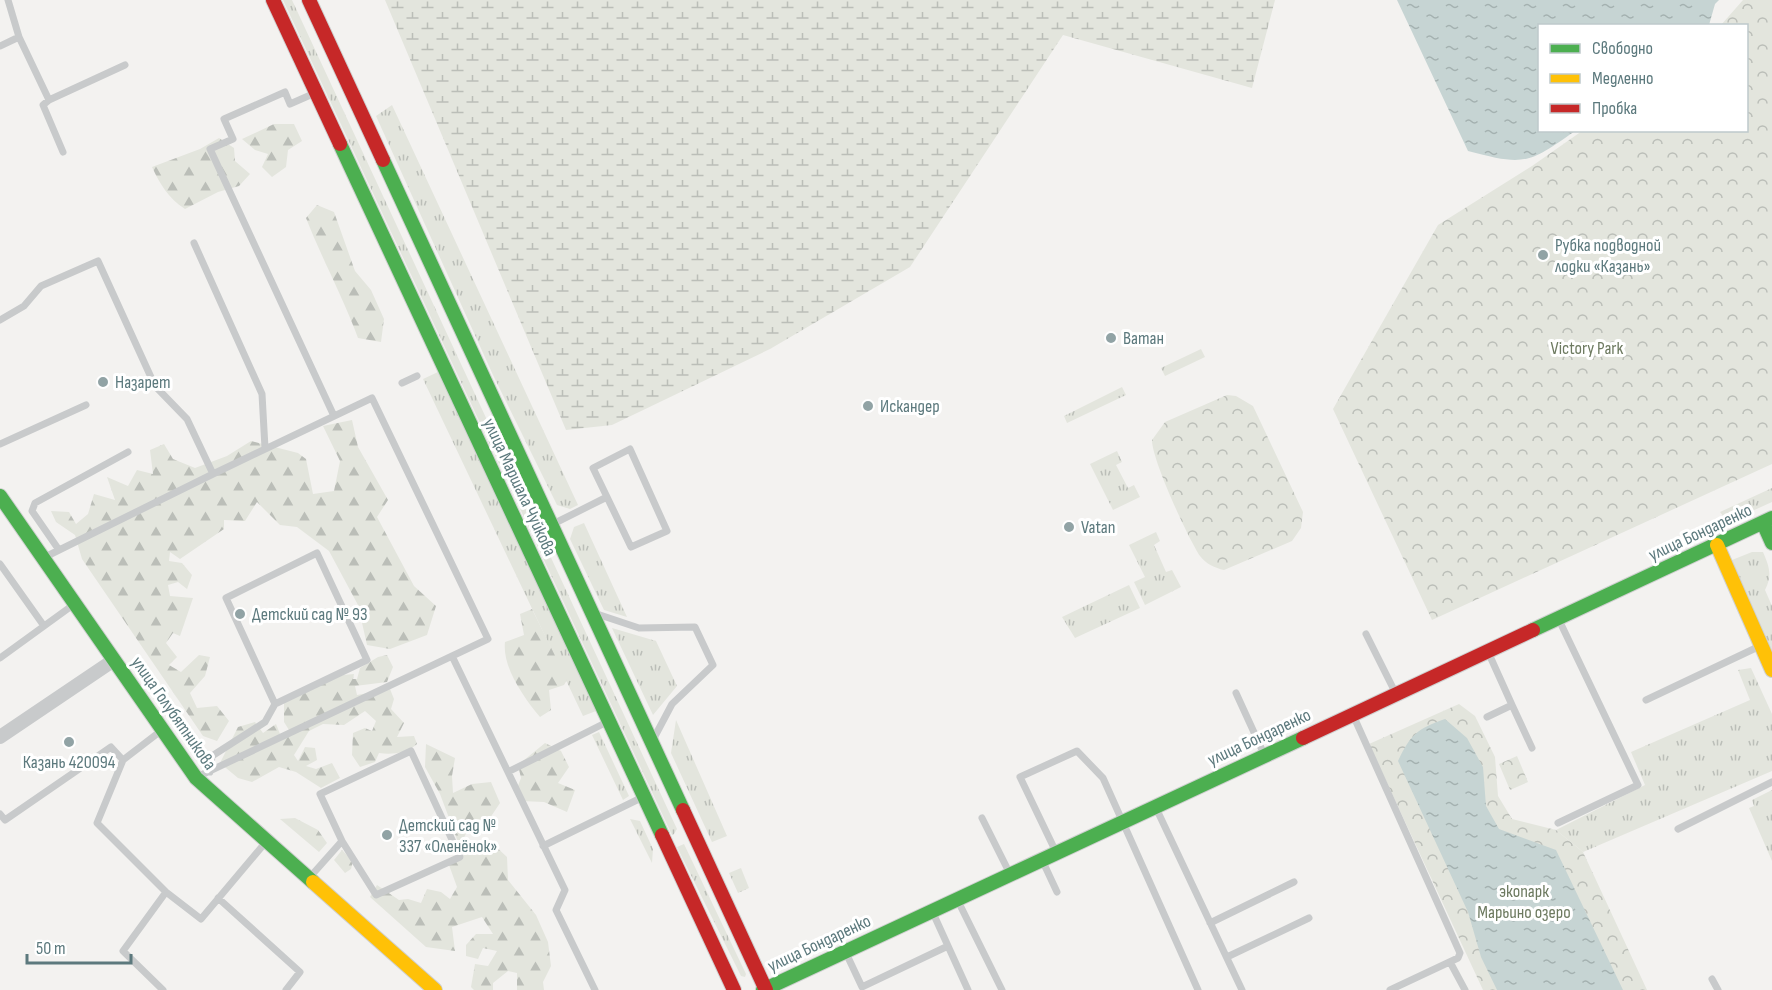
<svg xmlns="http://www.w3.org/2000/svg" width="1772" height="990" font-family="'Sofia Sans Condensed',sans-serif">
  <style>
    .grass { fill: url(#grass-tufts) }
    .forest { fill: url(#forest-firs) }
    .wetland { fill: url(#wetland-marsh) }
    .park { fill: url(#park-crowns) }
    .water { fill: url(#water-ripples) }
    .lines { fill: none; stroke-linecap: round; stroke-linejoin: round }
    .fast-casing { stroke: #cfd0d0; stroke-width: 16 }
    .slow-casing { stroke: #cfd0d0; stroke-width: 16 }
    .jam-casing { stroke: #cfd0d0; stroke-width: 16 }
    .lane { stroke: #c8cacb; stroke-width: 7 }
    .street { stroke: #c8cacb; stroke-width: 14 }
    .fast { stroke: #4caf50; stroke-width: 14 }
    .slow { stroke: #ffc107; stroke-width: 14 }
    .jam { stroke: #c62828; stroke-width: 14 }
    .poi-dot { fill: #91a3a5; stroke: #fff; stroke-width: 2 }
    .labels { text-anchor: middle; stroke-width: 6; stroke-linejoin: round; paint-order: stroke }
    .poi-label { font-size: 18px; fill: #5c797d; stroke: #fff; text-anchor: start }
    .park-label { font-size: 18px; fill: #6d7a60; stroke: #fff }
    .street-label { font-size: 18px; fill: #5c797d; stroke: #fff }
  </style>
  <defs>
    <pattern id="grass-tufts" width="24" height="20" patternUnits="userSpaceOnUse" patternTransform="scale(1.5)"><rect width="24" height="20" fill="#e3e5dd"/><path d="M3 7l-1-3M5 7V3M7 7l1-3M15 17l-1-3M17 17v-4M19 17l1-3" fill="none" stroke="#bbbeb8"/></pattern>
    <pattern id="forest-firs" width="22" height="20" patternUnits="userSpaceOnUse" patternTransform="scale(1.5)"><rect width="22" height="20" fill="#e3e5dd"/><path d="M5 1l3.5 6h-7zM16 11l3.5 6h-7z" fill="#bbbeb8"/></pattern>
    <pattern id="wetland-marsh" width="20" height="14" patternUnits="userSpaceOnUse" patternTransform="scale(1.5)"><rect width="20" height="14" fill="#e3e5dd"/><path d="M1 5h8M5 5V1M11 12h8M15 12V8" fill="none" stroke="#bbbeb8"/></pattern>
    <pattern id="park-crowns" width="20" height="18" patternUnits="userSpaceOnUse" patternTransform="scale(1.5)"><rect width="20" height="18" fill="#e3e5dd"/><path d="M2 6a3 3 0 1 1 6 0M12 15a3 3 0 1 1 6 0" fill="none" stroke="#bbbeb8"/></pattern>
    <pattern id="water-ripples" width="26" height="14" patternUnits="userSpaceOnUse" patternTransform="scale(1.5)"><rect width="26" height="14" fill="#c6d4d3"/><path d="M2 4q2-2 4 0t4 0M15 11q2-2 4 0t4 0" fill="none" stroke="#a4b1b0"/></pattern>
  </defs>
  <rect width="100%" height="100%" fill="#f3f2f0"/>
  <path class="grass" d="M 283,0 L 292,0 L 677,829 L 674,834 L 672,835 Z
    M 392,105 L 578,505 L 570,509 L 557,505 L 493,375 L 376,116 Z
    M 1201,349 L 1205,357 L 1165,376 L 1161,368 Z
    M 438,372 L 596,711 L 583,716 L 423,379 Z
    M 1122,387 L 1126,395 L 1067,423 L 1064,416 Z
    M 1117,451 L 1122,462 L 1116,465 L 1128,488 L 1134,485 L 1140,497 L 1113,510 L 1090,464 Z
    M 1772,488 L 1772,502 L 1728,522 L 1720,512 Z
    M 584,523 L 627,617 L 604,610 L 570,539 L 574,527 Z
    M 1156,532 L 1160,541 L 1154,545 L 1166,572 L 1172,570 L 1181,587 L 1145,605 L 1134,582 L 1145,577 L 1129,545 Z
    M 1752,552 L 1763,552 C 1770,568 1772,576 1765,590 L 1772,606 L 1772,663 L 1732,560 Z
    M 1129,585 L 1140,608 L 1075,638 L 1062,617 Z
    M 612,628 L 656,641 L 677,686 L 653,715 Z
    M 1751,668 L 1772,714 L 1772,771 L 1583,852 L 1556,830 L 1645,785 L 1631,752 L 1750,700 L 1738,670 Z
    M 676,720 L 727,836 L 712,842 L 671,753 Z
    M 599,732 L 629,796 L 623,800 L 592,735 Z
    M 1772,790 L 1772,861 L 1749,808 L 1754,806 L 1752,800 Z
    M 630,819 L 640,821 L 653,849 L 652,863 Z
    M 684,844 L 746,974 L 745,977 L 741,976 L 677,847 Z
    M 741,868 L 749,888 L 738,893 L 729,873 Z"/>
  <path class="forest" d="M 274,124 L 294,124 L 302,141 L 288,150 L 286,167 L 272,177 L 262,167 L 268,154 L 255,150 L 242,139 Z
    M 219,138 L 234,148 L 235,161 L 250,174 L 239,186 L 218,192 L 185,209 C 168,198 160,184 152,167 L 200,149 Z
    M 317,205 L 334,212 L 355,271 L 371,290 L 384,319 L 381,342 L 358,338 C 343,297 322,259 306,218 Z
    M 352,420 L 358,447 L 388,500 L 377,517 L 414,586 L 436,606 L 427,635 L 390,649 L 367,645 L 358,605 L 329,551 L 297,527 L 280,525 L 257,502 L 245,521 L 224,520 L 224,529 L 180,559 L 170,552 L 169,561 L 182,563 L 192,575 L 187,589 L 178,582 L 168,585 L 170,596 L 193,598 L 180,636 L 173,633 L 166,643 L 177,657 L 169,665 L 181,672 L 199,655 L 210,657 L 205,676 L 190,693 L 197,708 L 217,706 L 229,721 L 217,741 L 203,736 L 82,559 L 75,535 L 56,522 L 51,511 L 69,512 L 76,524 L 88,514 L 94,494 L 115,500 L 107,477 L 128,486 L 137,470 L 153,474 L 150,450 L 164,444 L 173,459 L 195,468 L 227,456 L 251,441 L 298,453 L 306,459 L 313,494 L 334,491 L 340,461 L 323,426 Z
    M 532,609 L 567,680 L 564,685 L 549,690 L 551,710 L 540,717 C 524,698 502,667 505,642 L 524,635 L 520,614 Z
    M 387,655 L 393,667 L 387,682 L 355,686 L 357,695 L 390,689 L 394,699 L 391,709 L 404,723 L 397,737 L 414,736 L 417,744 C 407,753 392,755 379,753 L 375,762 L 360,767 L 352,755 L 353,733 L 365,728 L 372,731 L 376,721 L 365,711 L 344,725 L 323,724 L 309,731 L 294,755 L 298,761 L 305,747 L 315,748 L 317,760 L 306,766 L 316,769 L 332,763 L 340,778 L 321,788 L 296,772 L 279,767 L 252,782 L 238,778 L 220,763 L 238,727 L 255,722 L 263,733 L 276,724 L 280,734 L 289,730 L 284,722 L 284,702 L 343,675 L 354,674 L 353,679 L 357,679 L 360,668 L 378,657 Z
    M 545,743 L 561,751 L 569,767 L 558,783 L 575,790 L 567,812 L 544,802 L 521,801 L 516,791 L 521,778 L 518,765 Z
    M 426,744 L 455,758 L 452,776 L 453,793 L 472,784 L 491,782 L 500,803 L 482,830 L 471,823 L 460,846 L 471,849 L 492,843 L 507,857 L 508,880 L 536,915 L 548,942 L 551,966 L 543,982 L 544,990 L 517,990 L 517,973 L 508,971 L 493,983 L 493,990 L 474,990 L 471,987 L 475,964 L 488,966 L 497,951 L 483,948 L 478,959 L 466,956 L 466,945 L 476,934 L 493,934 L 482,917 L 452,927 L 455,951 L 426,947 L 370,897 L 377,885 L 399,900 L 408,899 L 421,903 L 427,889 L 441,892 L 450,899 L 457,887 L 449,865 L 464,858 L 440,794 L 425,767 Z
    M 295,818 L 318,830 L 327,843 L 319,852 L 280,819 Z
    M 342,850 L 353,861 L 351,869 L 345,873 L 334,860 Z"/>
  <path class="wetland" d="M 385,0 L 1275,0 L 1252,88 L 1063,35 L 910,267 L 770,349 L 612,425 L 566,430 Z"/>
  <path class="park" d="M 1743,0 L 1772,0 L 1772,464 L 1432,620 L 1333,409 L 1438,225 L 1532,166 L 1582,131 L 1746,130 L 1746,26 L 1721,25 Z
    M 1227,395 L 1236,396 L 1253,406 L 1303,512 L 1301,528 L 1292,541 L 1224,570 C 1215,568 1206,564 1200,556 C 1188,538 1152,460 1152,440 L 1165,422 Z
    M 1459,704 L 1475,716 L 1495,757 L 1498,796 L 1512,819 L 1556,830 L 1583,852 L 1647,990 L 1483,990 L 1369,744 Z
    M 1517,756 L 1528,782 L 1510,790 L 1499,764 Z"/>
  <path class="water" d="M 1397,0 L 1719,0 L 1715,4 L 1709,25 L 1540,26 L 1540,130 L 1575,131 C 1528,164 1525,166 1468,151 Z
    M 1445,719 L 1467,738 L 1483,767 L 1486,806 L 1499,829 L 1556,850 L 1623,990 L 1497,990 L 1481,957 L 1468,912 L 1398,761 C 1411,734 1417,729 1445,719 Z"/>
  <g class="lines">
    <defs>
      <path id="fast" d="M 340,144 L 662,835
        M 383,160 L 683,810
        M 0,496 L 196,778 L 313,882
        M 1763,523 L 1772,543
        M 1533,630 L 1772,518
        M 763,990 L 1303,738"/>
      <path id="slow" d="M 1717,545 L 1772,670
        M 313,882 L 435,990"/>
      <path id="jam" d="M 273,0 L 340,144
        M 309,0 L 383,160
        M 1303,738 L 1533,630
        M 683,810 L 766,990
        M 662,835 L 734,990"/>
    </defs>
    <use href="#fast" class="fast-casing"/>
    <use href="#slow" class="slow-casing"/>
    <use href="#jam" class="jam-casing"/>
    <path class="lane" d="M 19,37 L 49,100 L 125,65
      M 0,46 L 19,37 L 8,0
      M 315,93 L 290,104 L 285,92 L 224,119 L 233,139 L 210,149 L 334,416
      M 49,100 L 43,105 L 63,152
      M 194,243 L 262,394 L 265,448
      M 0,320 L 24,306 L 41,286 L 98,261 L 155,386 L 187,419 L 213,474 L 45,557
      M 402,383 L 417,376
      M 0,444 L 86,405
      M 553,524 L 607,497 L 631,547 L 667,531 L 630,449 L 593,468 L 607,497
      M 59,550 L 32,511 L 35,503 L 128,452
      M 0,564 L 44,626
      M 597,614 L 639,628 L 695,627 L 713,665 L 672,704 L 654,738
      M 1366,634 L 1395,692
      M 452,656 L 565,890 L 556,910 L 595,990
      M 0,658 L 73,605
      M 1236,693 L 1263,752
      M 1646,700 L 1760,646
      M 1512,705 L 1532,748
      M 1353,715 L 1460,953 L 1458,958 L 1390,990
      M 1487,717 L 1512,705 L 1489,654
      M 123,760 L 97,823 L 166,892 L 201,919 L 265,843
      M 210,772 L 212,756 L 265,722 L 275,704 L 226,598 L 317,553 L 367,660 L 275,704
      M 508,772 L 607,722
      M 197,777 L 488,639 L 372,398 L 213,474
      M 1156,808 L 1242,990
      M 0,814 L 5,820 L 111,747 L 123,760 L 162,730
      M 982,818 L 1009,872
      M 1558,823 L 1638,785 L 1559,620
      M 1678,829 L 1772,782
      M 543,846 L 643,797
      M 1055,850 L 1020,777 L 1077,751 L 1103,778 L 1198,990
      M 1043,862 L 1057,892
      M 310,877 L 342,841 L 376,895 L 460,857 L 411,751 L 320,794 L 342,841
      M 218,898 L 300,972 L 286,990
      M 958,901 L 1002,990
      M 933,913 L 968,990
      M 1210,923 L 1294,882
      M 846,953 L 862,987 L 948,946
      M 1227,957 L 1309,918
      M 1450,962 L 1465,990
      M 1712,979 L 1718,990
      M 163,990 L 123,951 L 166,892"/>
    <path class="street" d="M 0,737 L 114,660"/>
    <use href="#fast" class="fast"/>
    <use href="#slow" class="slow"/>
    <use href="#jam" class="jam"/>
  </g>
  <g class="poi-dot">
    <circle cx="1543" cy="255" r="6"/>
    <circle cx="1111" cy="338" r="6"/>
    <circle cx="103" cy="382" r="6"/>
    <circle cx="868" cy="406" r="6"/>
    <circle cx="1069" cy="527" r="6"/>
    <circle cx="240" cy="614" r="6"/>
    <circle cx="69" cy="742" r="6"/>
    <circle cx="387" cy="835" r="6"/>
  </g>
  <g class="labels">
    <g class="poi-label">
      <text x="1555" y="251">Рубка подводной<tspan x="1555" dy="21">лодки «Казань»</tspan></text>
      <text x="1123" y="344">Ватан</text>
      <text x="115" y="388">Назарет</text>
      <text x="880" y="412">Искандер</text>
      <text x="1081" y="533">Vatan</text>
      <text x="252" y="620">Детский сад № 93</text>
      <text x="69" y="768" text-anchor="middle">Казань 420094</text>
      <text x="399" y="831">Детский сад №<tspan x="399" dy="21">337 «Оленёнок»</tspan></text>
    </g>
    <g class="park-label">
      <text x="1587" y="354">Victory Park</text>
      <text x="1524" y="897">экопарк<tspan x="1524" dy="21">Марьино озеро</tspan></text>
    </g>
    <g class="street-label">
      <text transform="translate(520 487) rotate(65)" y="6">улица Маршала Чуйкова</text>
      <text transform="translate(1700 532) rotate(-25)" y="6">улица Бондаренко</text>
      <text transform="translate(174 713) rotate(55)" y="6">улица Голубятникова</text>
      <text transform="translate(1259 737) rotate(-25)" y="6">улица Бондаренко</text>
      <text transform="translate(819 943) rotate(-25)" y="6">улица Бондаренко</text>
    </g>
  </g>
  <rect x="1538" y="24" width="210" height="108" fill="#ffffff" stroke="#bec9cb" stroke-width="1.5"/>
  <rect x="1550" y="44" width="30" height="9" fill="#4caf50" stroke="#bec9cb" stroke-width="1.5"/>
  <text x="1592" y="54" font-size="18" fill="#5c797d">Свободно</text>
  <rect x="1550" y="74" width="30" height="9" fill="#ffc107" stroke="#bec9cb" stroke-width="1.5"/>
  <text x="1592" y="84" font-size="18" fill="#5c797d">Медленно</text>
  <rect x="1550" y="104" width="30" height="9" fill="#c62828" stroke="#bec9cb" stroke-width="1.5"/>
  <text x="1592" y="114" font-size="18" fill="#5c797d">Пробка</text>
  <path d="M27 954v9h104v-9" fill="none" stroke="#5c797d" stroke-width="3"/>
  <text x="36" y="954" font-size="18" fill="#5c797d" stroke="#ffffff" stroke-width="4.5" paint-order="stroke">50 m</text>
</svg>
